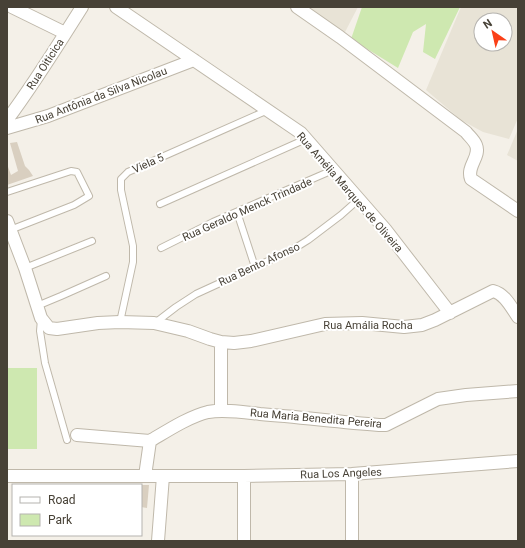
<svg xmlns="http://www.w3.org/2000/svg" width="525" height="548" font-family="Roboto,sans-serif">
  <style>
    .residential { fill: #e8e3d6; fill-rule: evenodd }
    .green { fill: #cee8b0 }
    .building { fill: #d9cfc0 }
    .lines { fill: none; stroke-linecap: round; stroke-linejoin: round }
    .service-casing { stroke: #bfb8aa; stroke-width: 8 }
    .minor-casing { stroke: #bfb8aa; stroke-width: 14 }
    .service { stroke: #fff; stroke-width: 6 }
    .minor { stroke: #fff; stroke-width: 12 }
    .labels { text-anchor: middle; stroke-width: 4; stroke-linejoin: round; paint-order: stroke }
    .street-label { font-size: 11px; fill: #474136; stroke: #fff }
  </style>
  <rect width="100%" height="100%" fill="#f4f0e8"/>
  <path class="residential" d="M 301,7 L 358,7 L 344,34 Z
    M 461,7 L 518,7 L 518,118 L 509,139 L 483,132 L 461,120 L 426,90 ZM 481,20 L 505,20 L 505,44 L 481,44 Z
    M 518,129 L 518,161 L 507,155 Z"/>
  <path class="green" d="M 362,7 L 460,7 L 435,59 L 423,52 L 426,24 L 413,32 L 398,68 L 351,39 Z
    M 7,368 L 37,368 L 37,449 L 7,449 Z"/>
  <path class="building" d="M 17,142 L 25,166 L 29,170 L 33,176 L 7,185 L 7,164 L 11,175 L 18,171 L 10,143 Z
    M 141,485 L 149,485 L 147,508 L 141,507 Z"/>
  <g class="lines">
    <defs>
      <path id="service" d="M 7,192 L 71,171 L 77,172 L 89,196 L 74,205 L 10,230
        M 160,204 L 306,139
        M 237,212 L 255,267
        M 161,248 L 213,222 L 333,170
        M 25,268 L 92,241
        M 37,306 L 61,296 L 106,276
        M 41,319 L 40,331 L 45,363 L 67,440
        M 120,322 L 133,262 L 133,246 L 121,190 L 121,179 L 128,172 L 268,110
        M 155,323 L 176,307 L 196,294 L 292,250 L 308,240 L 341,215 L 359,199"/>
      <path id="minor" d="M 12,7 L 65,33
        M 116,7 L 301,133 L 385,229 L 450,313
        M 297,7 L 340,37 L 466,132 C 469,136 474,140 476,145 C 481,157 466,166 471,179 L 518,211
        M 7,120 C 34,84 58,45 82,7
        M 7,128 L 48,116 L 194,60
        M 7,221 L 25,268 L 41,318 L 49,328 L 57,329 L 98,323 L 120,322 L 154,323 L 188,331 L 210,339 L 221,342 L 234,343 L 251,341 L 325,324 L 362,323 L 404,327 L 422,325 L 435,320 L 493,291 C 505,294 511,307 518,317
        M 221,411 L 221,342
        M 77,435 L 150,441
        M 352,474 L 352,541
        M 7,476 L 244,476 L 352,474 L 518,461
        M 145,476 L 150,441 C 167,431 188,417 208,412 C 224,409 243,412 260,414 C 300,417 339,422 379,425 L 386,425 L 438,399 L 466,395 L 518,391
        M 244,476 L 244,541
        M 158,541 L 163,476"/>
    </defs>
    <use href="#service" class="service-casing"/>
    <use href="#minor" class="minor-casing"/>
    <use href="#service" class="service"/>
    <use href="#minor" class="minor"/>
  </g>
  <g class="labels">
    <g class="street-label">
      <text transform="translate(45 64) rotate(-57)" y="4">Rua Oiticica</text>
      <text transform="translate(101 95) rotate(-21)" y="4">Rua Antônia da Silva Nicolau</text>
      <text transform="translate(148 163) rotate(-24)" y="4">Viela 5</text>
      <text transform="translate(350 192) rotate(49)" y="4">Rua Amélia Marques de Oliveira</text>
      <text transform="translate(247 209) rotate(-24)" y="4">Rua Geraldo Menck Trindade</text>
      <text transform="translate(259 264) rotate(-25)" y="4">Rua Bento Afonso</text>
      <text x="368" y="329">Rua Amália Rocha</text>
      <text transform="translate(316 418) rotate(5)" y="4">Rua Maria Benedita Pereira</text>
      <text transform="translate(341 473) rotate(-2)" y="4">Rua Los Angeles</text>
    </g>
  </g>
  <rect width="525" height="548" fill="none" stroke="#474136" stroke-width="16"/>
  <rect x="12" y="484" width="130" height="52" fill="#ffffff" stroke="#b5b3af"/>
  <rect x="20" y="497" width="20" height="6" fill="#ffffff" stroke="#b5b3af"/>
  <text x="48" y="504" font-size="12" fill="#474136">Road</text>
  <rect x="20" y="514" width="20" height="12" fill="#cee8b0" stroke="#b5b3af"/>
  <text x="48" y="524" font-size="12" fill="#474136">Park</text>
  <g transform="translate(493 32) rotate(326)"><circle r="19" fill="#ffffff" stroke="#b5b3af"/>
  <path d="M0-3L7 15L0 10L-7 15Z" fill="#fa4018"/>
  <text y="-6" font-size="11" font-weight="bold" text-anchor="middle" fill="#474136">N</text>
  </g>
</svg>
